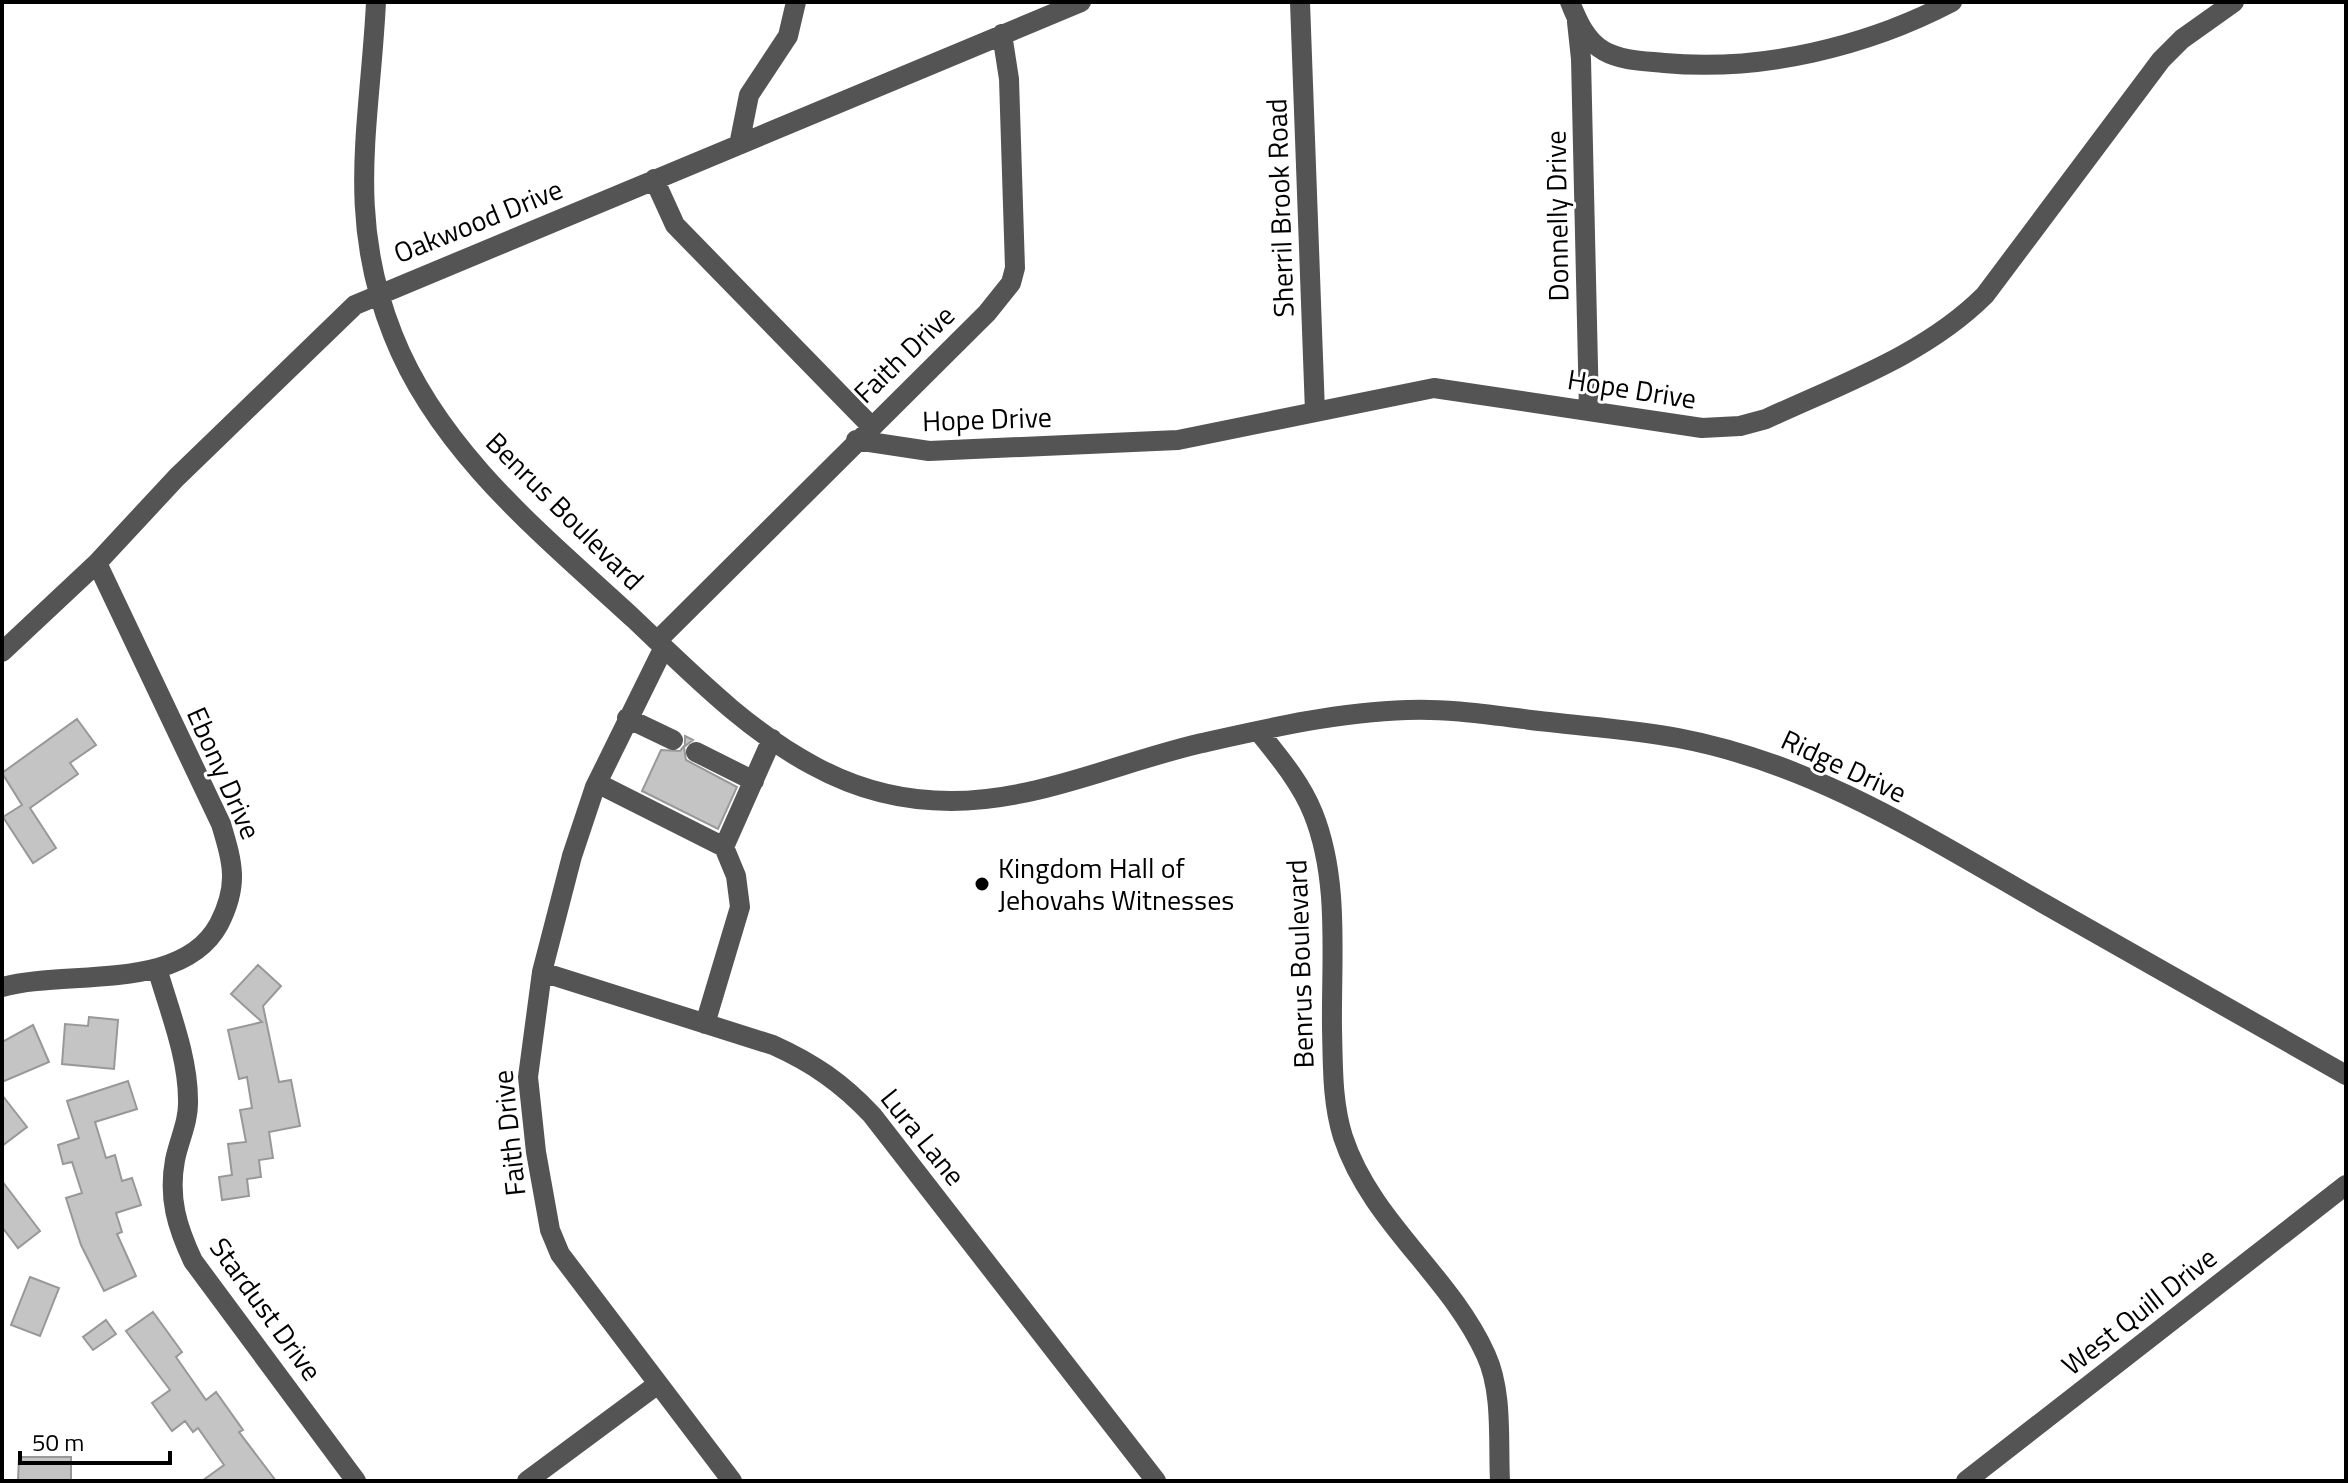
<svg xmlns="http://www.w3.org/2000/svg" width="2348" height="1483" font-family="'Titillium Web',sans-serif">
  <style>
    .building { fill: #c4c4c4; stroke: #989898; stroke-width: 2 }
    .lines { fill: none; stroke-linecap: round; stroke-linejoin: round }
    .minor { stroke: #545454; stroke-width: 20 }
    .poi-dot { fill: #000; stroke: #fff; stroke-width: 3 }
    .labels { text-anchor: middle; stroke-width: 6; stroke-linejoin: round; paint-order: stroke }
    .street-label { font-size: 28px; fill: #000; stroke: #fff }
    .poi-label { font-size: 28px; fill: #000; stroke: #fff; text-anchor: start }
  </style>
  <rect width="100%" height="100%" fill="#fff"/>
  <path class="building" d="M 77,719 L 96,745 L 70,763 L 78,774 L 30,808 L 56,848 L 33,863 L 3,817 L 22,805 L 2,773 Z
    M 685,736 L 693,740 L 684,747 L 686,760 L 737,787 L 718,829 L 642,791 L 661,750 L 680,751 L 685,745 Z
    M 258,965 L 281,986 L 263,1006 L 279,1082 L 291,1080 L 300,1126 L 269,1132 L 273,1158 L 259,1160 L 261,1177 L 247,1179 L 249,1196 L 222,1200 L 219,1177 L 232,1175 L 228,1144 L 246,1142 L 240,1110 L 252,1108 L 247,1077 L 239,1079 L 228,1030 L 262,1022 L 231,994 Z
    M 89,1017 L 118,1020 L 114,1069 L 62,1064 L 65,1024 L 88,1026 Z
    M 33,1025 L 49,1062 L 2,1082 L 2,1042 Z
    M 128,1081 L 137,1109 L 95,1122 L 106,1158 L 115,1155 L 122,1181 L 132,1178 L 141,1205 L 116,1213 L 122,1232 L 117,1234 L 136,1276 L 104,1291 L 81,1245 L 66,1198 L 82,1193 L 72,1162 L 63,1164 L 58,1145 L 79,1138 L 67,1101 Z
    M 2,1095 L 27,1127 L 2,1146 Z
    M 2,1181 L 40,1231 L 18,1248 L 2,1227 Z
    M 30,1277 L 59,1288 L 40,1336 L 11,1325 Z
    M 153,1312 L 182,1352 L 176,1357 L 206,1400 L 216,1392 L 243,1430 L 239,1432 L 276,1481 L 202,1481 L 224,1465 L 198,1428 L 193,1432 L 185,1421 L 172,1431 L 152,1403 L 170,1390 L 126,1331 Z
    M 106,1320 L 116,1334 L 93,1350 L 83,1337 Z
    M 19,1457 L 71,1457 L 71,1481 L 18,1481 Z"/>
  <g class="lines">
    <path class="minor" d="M 376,2 C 370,124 345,215 393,335 C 439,452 544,536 634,619 C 689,671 746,730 814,766 C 856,789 903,801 951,801 C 1038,801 1119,762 1202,743 C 1269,728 1339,712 1407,710 C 1454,708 1502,717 1549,722 C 1592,727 1635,730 1678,738 C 1812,763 1924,835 2041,902 C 2143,960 2244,1017 2346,1075
      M 1300,2 L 1315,412
      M 1570,2 C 1577,20 1586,41 1604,51 C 1622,61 1644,61 1664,63 C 1761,72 1866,47 1952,2
      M 1577,22 L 1581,59 L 1589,410
      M 739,145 L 749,95 L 788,36 L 796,2
      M 654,179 L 675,225 L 871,426
      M 856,440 L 929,451 L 1178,440 L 1434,388 L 1702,428 L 1740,426 L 1766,419 C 1841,384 1925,355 1985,295 L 2161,60 L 2182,39 L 2234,2
      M 657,641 L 987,313 L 1011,283 L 1015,268 L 1009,79 L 1002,34
      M 664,647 L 595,787 L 572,856 L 542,972 L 528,1077 L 536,1152 L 550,1230 L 560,1254 L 732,1481
      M 2,652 L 97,563 L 176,478 L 355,305 L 1081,2
      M 627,718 L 673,740
      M 1259,732 C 1279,757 1301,783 1313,813 C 1340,880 1331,958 1332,1029 C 1333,1066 1332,1102 1343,1137 C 1371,1222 1450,1275 1486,1355 C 1503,1392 1498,1441 1500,1481
      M 696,752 L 754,781
      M 597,783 L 724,847
      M 157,968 C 169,1010 188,1056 188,1100 C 189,1121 179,1140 175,1160 C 168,1198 177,1227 193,1261 L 356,1481
      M 542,972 L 773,1045 C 813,1063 842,1083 872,1115 L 1156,1481
      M 2,987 C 68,969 182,993 219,924 C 239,885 233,864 221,824 L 97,563
      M 705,1024 L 740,907 L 736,876 L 724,847 L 772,739
      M 527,1481 L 658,1384
      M 1966,1481 L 2346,1185"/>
  </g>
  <circle class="poi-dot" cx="982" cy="884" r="8"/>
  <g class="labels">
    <g class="street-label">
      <text transform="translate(1280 208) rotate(-92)" y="10">Sherril Brook Road</text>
      <text transform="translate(1557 216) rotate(-91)" y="10">Donnelly Drive</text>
      <text transform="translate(478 221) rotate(-22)" y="10">Oakwood Drive</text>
      <text transform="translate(904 354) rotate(-44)" y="10">Faith Drive</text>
      <text transform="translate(1632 389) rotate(9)" y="10">Hope Drive</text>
      <text transform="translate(987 419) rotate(-2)" y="10">Hope Drive</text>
      <text transform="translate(565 511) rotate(45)" y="10">Benrus Boulevard</text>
      <text transform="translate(1844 766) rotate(25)" y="10">Ridge Drive</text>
      <text transform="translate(224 773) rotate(66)" y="10">Ebony Drive</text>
      <text transform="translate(1300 964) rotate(-92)" y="10">Benrus Boulevard</text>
      <text transform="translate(509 1133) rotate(-96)" y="10">Faith Drive</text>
      <text transform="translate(923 1137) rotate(51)" y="10">Lura Lane</text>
      <text transform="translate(266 1309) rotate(54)" y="10">Stardust Drive</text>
      <text transform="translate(2139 1311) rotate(-38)" y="10">West Quill Drive</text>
    </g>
    <g class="poi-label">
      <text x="998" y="878">Kingdom Hall of<tspan x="998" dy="32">Jehovahs Witnesses</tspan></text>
    </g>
  </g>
  <rect width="2348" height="1483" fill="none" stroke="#000000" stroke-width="8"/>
  <path d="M20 1451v12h150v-12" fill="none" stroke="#000000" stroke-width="4"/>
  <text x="32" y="1451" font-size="24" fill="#000000" stroke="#ffffff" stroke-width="6" paint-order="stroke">50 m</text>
</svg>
